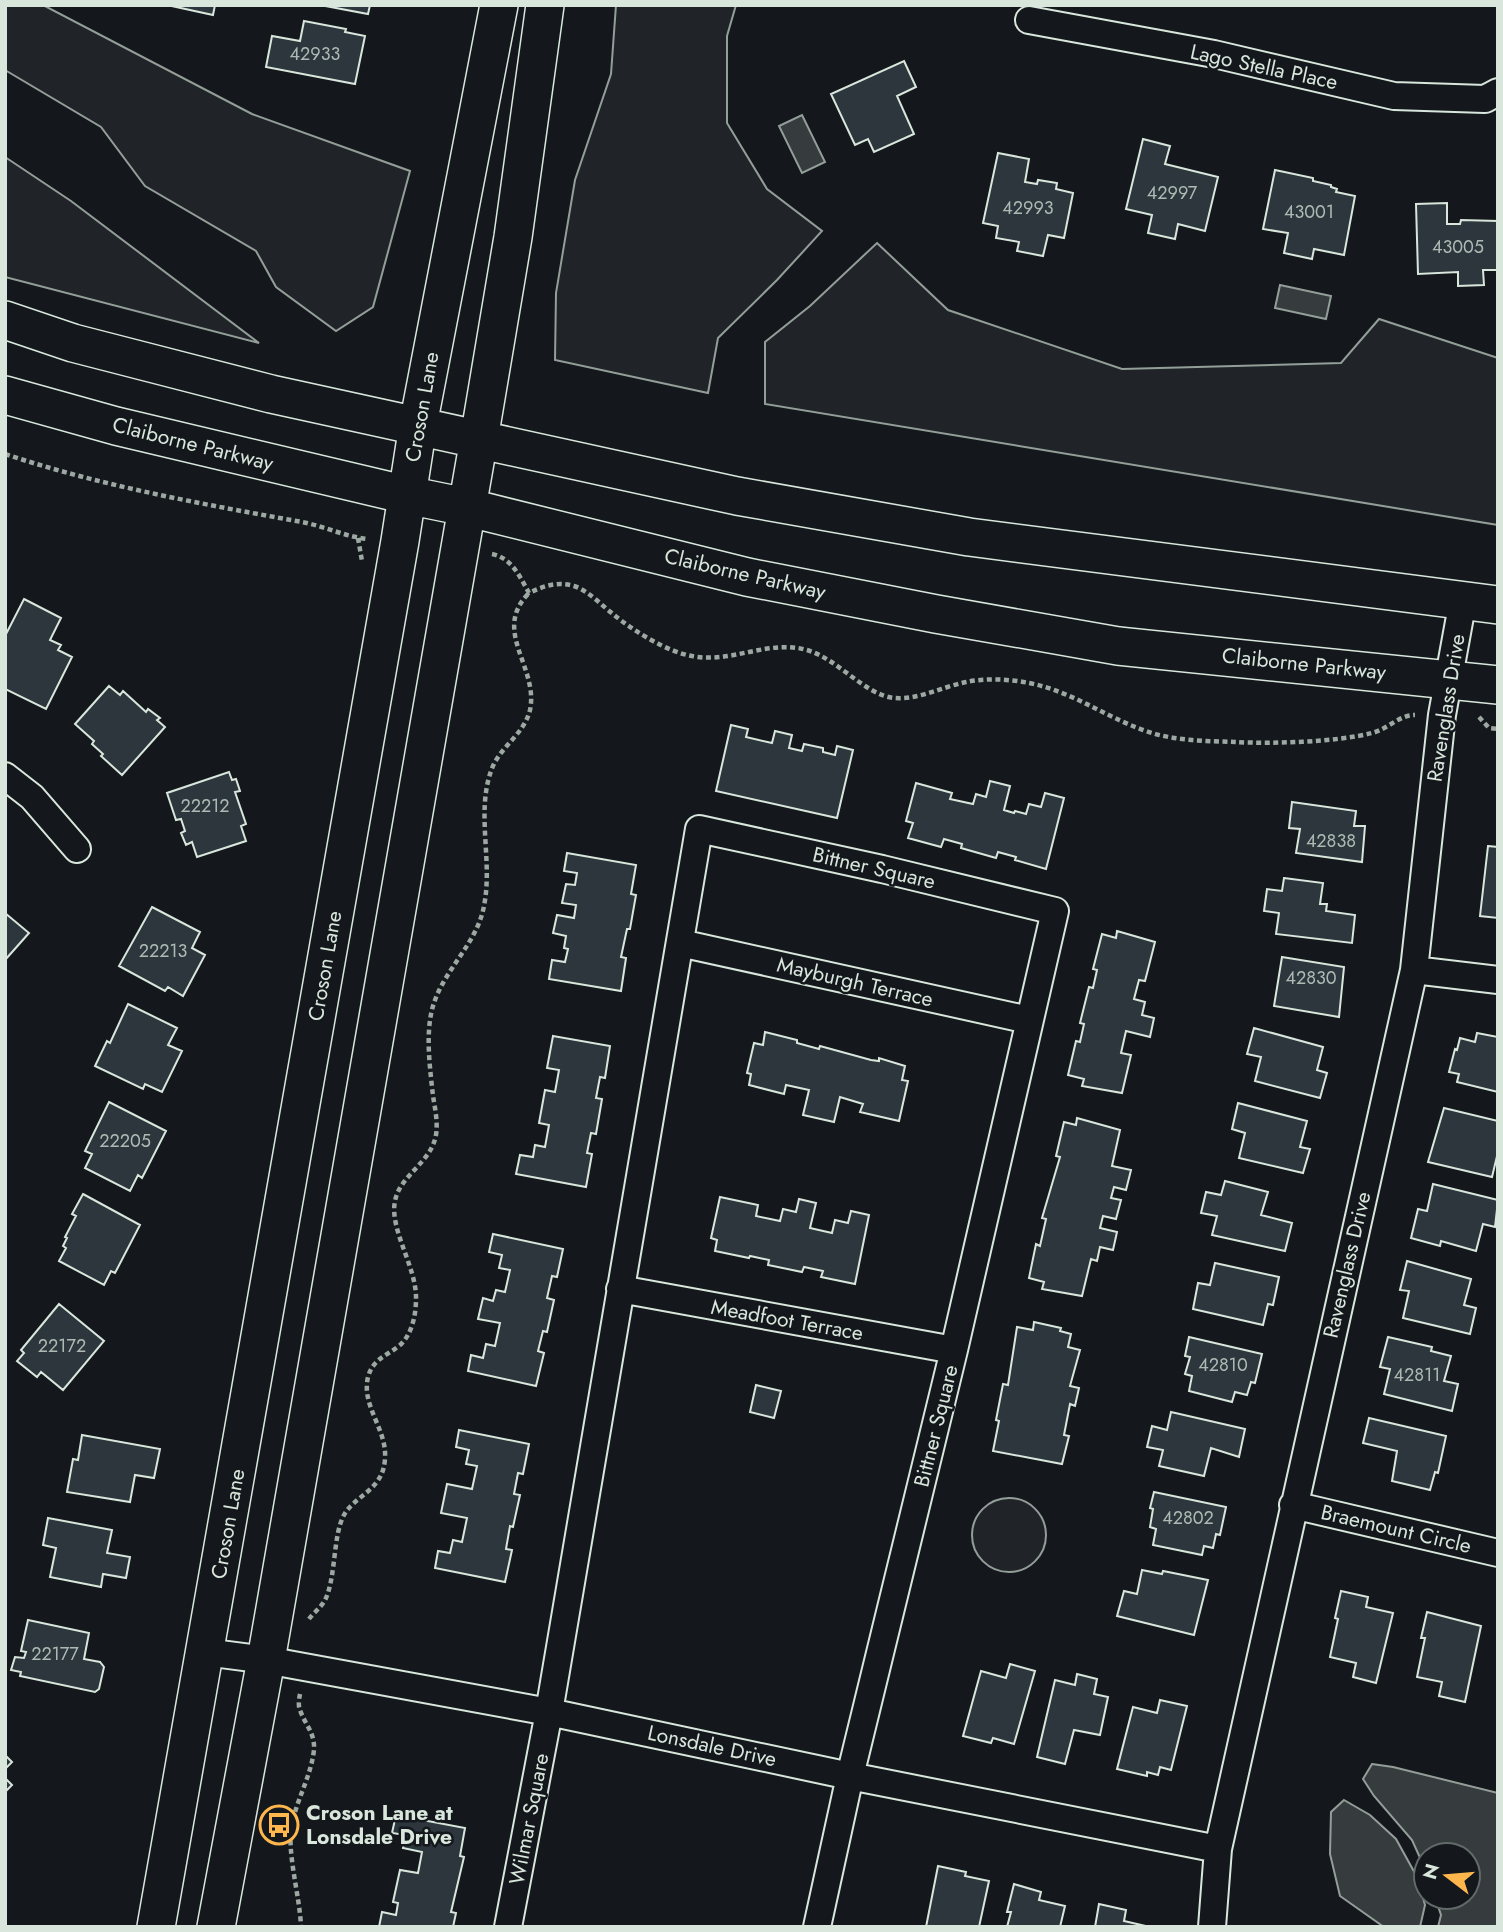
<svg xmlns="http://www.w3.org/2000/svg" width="1503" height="1932" font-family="Jost,sans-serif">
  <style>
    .green { fill: #202428; stroke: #939e99; stroke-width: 2 }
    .water { fill: #363b3e; stroke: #939e99; stroke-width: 2 }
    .building { fill: #2c363c; stroke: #d8e6dc; stroke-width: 2 }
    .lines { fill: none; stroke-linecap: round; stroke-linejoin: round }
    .minor-casing { stroke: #d8e6dc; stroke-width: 30 }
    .secondary-casing { stroke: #d8e6dc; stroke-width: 40 }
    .path { stroke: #9da8a2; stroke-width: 4.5; stroke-dasharray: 5 3.5; stroke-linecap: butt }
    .minor { stroke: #14181c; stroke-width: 26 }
    .secondary { stroke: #14181c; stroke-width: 37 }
    .labels { text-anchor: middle; stroke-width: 5; stroke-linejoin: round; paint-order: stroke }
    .number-label { font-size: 18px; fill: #adbab4 }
    .street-label { font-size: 21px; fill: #d8e6dc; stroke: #14181c }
    .poi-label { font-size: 21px; font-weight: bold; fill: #d8e6dc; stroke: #14181c; text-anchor: start }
  </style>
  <rect width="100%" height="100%" fill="#14181c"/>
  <path class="green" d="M 5,5 L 43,5 L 252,114 L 410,171 L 373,307 L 336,331 L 276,287 L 256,251 L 145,186 L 101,127 L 5,70 Z
    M 616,5 L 736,5 L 727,36 L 727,123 L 767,189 L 822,231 L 777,280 L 718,338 L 708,393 L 555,360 L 556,293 L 575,180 L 611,74 Z
    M 5,157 L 71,201 L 259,343 L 5,277 Z
    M 877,243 L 948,310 L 1122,369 L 1341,363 L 1379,319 L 1498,358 L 1498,525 L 765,404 L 765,342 L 810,306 Z
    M972 1535a37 37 0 1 1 74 0a37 37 0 1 1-74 0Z"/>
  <path class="water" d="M 802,115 L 825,162 L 802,173 L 779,126 Z
    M 1280,285 L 1331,296 L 1326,319 L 1275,308 Z
    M 1372,1764 L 1393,1767 L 1498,1793 L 1498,1927 L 1438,1927 L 1441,1915 L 1435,1897 L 1468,1897 L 1468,1855 L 1426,1855 L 1426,1871 L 1412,1840 L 1374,1796 L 1363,1779 Z
    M 1344,1800 L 1370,1815 L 1396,1839 L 1417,1877 L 1425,1905 L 1420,1927 L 1384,1927 L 1340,1896 L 1330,1854 L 1331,1812 Z"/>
  <path class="building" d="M 167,5 L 215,5 L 213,15 Z
    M 320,5 L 370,5 L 368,14 Z
    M 304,21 L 346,29 L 345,32 L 365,36 L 355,84 L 266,67 L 272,36 L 300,41 Z
    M 904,61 L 916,87 L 897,96 L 914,134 L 874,152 L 868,139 L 855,145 L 831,94 Z
    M 1143,139 L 1170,146 L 1165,164 L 1218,177 L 1205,231 L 1178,224 L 1175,239 L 1148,233 L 1152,215 L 1126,209 Z
    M 998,153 L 1029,159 L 1025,182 L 1037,184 L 1038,180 L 1057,183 L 1056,189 L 1073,193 L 1064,238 L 1048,235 L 1043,256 L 1017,251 L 1019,242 L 996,238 L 998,226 L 983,223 Z
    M 1275,170 L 1313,178 L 1313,181 L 1331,185 L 1331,187 L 1337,189 L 1336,192 L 1355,196 L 1344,255 L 1314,249 L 1312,259 L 1284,253 L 1288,233 L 1263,229 Z
    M 1447,203 L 1447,224 L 1460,224 L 1461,220 L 1498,221 L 1498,270 L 1483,270 L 1484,285 L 1458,286 L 1458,272 L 1418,274 L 1416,204 Z
    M 24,599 L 61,618 L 50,640 L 61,645 L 58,650 L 72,657 L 46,709 L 5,689 L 5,636 Z
    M 109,686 L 120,695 L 123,691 L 146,712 L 148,709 L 160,718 L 157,720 L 165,727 L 122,775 L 101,756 L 103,754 L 92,744 L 94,741 L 75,724 Z
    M 731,725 L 748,729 L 746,737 L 772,743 L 775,731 L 792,735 L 789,748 L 802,751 L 804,744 L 823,748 L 823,752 L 835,755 L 837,746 L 853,750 L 837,818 L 716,791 Z
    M 229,772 L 232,780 L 236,779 L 240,791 L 235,792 L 246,824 L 241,826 L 246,841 L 197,857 L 192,842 L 186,845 L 181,833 L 185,831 L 181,819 L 176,820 L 167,793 Z
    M 990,781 L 1010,786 L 1004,810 L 1014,813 L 1015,811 L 1026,814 L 1029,804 L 1041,807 L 1045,793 L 1064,798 L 1046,869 L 1015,860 L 1016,857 L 998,852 L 996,858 L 961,848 L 962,844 L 944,839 L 941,847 L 908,838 L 913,823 L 906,821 L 916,783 L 952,793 L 950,799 L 973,804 L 976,794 L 986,797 Z
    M 1292,802 L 1356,811 L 1354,826 L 1365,826 L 1362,862 L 1296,853 L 1300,829 L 1289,828 Z
    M 1488,846 L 1498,847 L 1498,918 L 1480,916 Z
    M 567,853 L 636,865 L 631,894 L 636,895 L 630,929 L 627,929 L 621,957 L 626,958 L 621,991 L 549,979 L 552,960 L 565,962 L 568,949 L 564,948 L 566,936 L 553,933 L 557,915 L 574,918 L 576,905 L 562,903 L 566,884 L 575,885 L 577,873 L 564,871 Z
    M 1284,878 L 1323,883 L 1320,904 L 1327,904 L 1326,911 L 1355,915 L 1352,943 L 1276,934 L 1279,913 L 1264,911 L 1267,889 L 1282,891 Z
    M 152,907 L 200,932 L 192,948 L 205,955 L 183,996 L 168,987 L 165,991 L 119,966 Z
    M 5,913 L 29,933 L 5,960 Z
    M 1117,931 L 1155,942 L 1145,981 L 1139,980 L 1134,999 L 1145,1002 L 1142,1015 L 1154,1018 L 1150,1037 L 1126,1031 L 1121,1053 L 1131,1055 L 1122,1093 L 1082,1086 L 1084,1079 L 1068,1075 L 1076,1041 L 1080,1042 L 1084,1024 L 1080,1023 L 1089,987 L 1093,988 L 1097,970 L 1093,969 L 1102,934 L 1116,938 Z
    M 1282,957 L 1344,967 L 1339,1017 L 1274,1006 Z
    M 128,1004 L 177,1028 L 168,1045 L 182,1051 L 162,1092 L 145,1084 L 143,1089 L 95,1066 L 107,1041 L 110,1043 Z
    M 1254,1028 L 1323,1047 L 1317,1070 L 1327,1073 L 1320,1098 L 1255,1081 L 1261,1057 L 1247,1054 Z
    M 765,1032 L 797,1040 L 797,1043 L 819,1049 L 820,1046 L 871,1060 L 879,1061 L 879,1058 L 905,1066 L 902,1080 L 908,1081 L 899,1121 L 860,1112 L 863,1104 L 840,1097 L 834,1122 L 803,1115 L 809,1090 L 786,1085 L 784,1094 L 749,1085 L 751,1074 L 747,1073 L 754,1043 L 763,1045 Z
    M 1477,1033 L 1498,1037 L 1498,1092 L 1457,1082 L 1459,1074 L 1449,1072 L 1455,1049 L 1457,1050 L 1460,1038 L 1475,1042 Z
    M 553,1036 L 610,1046 L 605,1078 L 600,1077 L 596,1098 L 602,1099 L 596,1134 L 591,1133 L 587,1153 L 592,1154 L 586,1187 L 516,1174 L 520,1155 L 533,1157 L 535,1145 L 545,1147 L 549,1125 L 539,1123 L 545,1090 L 555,1092 L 559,1070 L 547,1068 Z
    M 109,1102 L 166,1131 L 142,1178 L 138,1175 L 130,1191 L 85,1168 L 92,1154 L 85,1151 Z
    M 1238,1103 L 1307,1121 L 1300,1147 L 1310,1149 L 1303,1173 L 1239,1158 L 1245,1133 L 1232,1129 Z
    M 1444,1108 L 1498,1121 L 1498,1152 L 1492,1177 L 1428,1162 Z
    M 1077,1118 L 1120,1130 L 1112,1166 L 1131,1170 L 1126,1190 L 1114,1187 L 1111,1198 L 1121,1200 L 1116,1219 L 1103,1216 L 1100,1228 L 1117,1232 L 1113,1250 L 1100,1247 L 1097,1261 L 1091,1259 L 1082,1296 L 1042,1289 L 1044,1282 L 1029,1278 L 1036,1244 L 1040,1246 L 1046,1219 L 1042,1218 L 1060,1157 L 1056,1156 L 1064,1122 L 1076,1125 Z
    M 1225,1181 L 1268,1192 L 1261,1215 L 1292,1223 L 1285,1251 L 1212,1235 L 1217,1216 L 1201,1213 L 1206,1192 L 1221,1195 Z
    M 1433,1184 L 1498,1200 L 1495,1227 L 1483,1224 L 1476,1251 L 1441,1241 L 1440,1246 L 1411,1238 L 1418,1209 L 1427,1211 Z
    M 83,1194 L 140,1225 L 115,1273 L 111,1271 L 104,1285 L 59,1261 L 66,1248 L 63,1246 L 67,1238 L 65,1237 L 76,1216 L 72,1214 Z
    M 720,1197 L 758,1205 L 756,1216 L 780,1221 L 783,1209 L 796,1212 L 799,1199 L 816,1203 L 810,1228 L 832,1233 L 835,1220 L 848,1223 L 851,1211 L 869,1215 L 855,1284 L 821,1277 L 823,1271 L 804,1267 L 802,1272 L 768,1265 L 769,1260 L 750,1256 L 749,1258 L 715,1251 L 717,1240 L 711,1238 Z
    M 493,1234 L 563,1249 L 557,1277 L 552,1276 L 547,1298 L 554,1300 L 547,1332 L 543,1331 L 538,1351 L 544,1353 L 536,1386 L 468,1371 L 471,1355 L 483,1358 L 486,1344 L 495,1346 L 500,1323 L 478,1319 L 483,1298 L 493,1301 L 496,1290 L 505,1292 L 510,1270 L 499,1268 L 502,1255 L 489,1252 Z
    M 1407,1261 L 1471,1279 L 1464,1305 L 1476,1308 L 1470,1334 L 1403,1318 L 1409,1291 L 1400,1290 Z
    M 1215,1263 L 1279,1277 L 1273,1305 L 1268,1304 L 1263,1325 L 1193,1309 L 1198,1283 L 1210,1285 Z
    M 59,1304 L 104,1341 L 63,1390 L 41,1372 L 37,1377 L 17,1361 L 24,1353 L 21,1350 Z
    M 1034,1322 L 1061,1328 L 1060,1331 L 1071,1334 L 1068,1347 L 1080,1350 L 1070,1386 L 1079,1388 L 1075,1406 L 1070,1404 L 1064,1435 L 1069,1436 L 1062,1464 L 993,1451 L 999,1421 L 996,1420 L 1003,1384 L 1008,1385 L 1017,1327 L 1033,1330 Z
    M 1189,1337 L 1262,1354 L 1255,1383 L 1251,1382 L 1247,1395 L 1235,1392 L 1232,1402 L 1189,1391 L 1192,1376 L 1185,1374 L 1190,1357 L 1185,1356 Z
    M 1388,1337 L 1432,1347 L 1431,1351 L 1451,1356 L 1444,1381 L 1458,1384 L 1452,1411 L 1384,1394 L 1390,1369 L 1380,1367 Z
    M 756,1385 L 781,1391 L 774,1418 L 750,1412 Z
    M 1171,1412 L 1245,1429 L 1239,1457 L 1211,1448 L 1204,1476 L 1159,1466 L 1163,1450 L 1147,1447 L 1152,1426 L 1167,1430 Z
    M 1369,1418 L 1446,1436 L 1438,1473 L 1435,1472 L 1430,1490 L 1392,1481 L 1397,1451 L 1363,1443 Z
    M 459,1430 L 529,1444 L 523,1474 L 518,1473 L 514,1494 L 520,1495 L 513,1527 L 510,1526 L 506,1549 L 512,1550 L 505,1582 L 435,1568 L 438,1551 L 450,1553 L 453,1540 L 462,1542 L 467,1518 L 441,1513 L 447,1484 L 472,1489 L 477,1466 L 466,1464 L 469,1450 L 456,1447 Z
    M 82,1435 L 160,1449 L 154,1478 L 135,1475 L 130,1502 L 67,1492 L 73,1459 L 78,1460 Z
    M 1154,1492 L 1226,1507 L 1220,1535 L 1216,1534 L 1213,1548 L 1204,1546 L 1202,1555 L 1153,1545 L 1156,1529 L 1150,1527 L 1153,1509 L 1150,1508 Z
    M 48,1518 L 112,1530 L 107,1553 L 130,1557 L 126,1578 L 103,1574 L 101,1587 L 50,1577 L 56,1548 L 43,1545 Z
    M 1142,1570 L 1162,1574 L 1163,1571 L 1208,1580 L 1194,1635 L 1117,1616 L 1124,1591 L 1137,1594 Z
    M 1341,1591 L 1368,1597 L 1366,1607 L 1393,1613 L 1376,1683 L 1353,1677 L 1356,1663 L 1330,1657 L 1338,1619 L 1335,1618 Z
    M 1427,1612 L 1481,1626 L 1465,1702 L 1439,1696 L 1442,1682 L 1417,1677 L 1425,1638 L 1421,1638 Z
    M 28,1620 L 89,1633 L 84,1659 L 100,1662 L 104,1667 L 99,1689 L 95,1692 L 20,1676 L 21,1672 L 11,1670 L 15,1657 L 24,1658 L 26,1652 L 21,1651 Z
    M 1010,1664 L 1035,1671 L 1014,1744 L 993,1738 L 991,1743 L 963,1736 L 981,1671 L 1006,1678 Z
    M 1077,1674 L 1097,1679 L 1094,1694 L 1108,1697 L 1100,1735 L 1074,1730 L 1065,1764 L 1037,1757 L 1055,1680 L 1075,1685 Z
    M 1160,1700 L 1187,1706 L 1171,1770 L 1160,1767 L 1158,1775 L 1147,1772 L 1147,1776 L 1117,1769 L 1133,1707 L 1157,1713 Z
    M 5,1755 L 12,1762 L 5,1769 Z
    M 5,1778 L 12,1785 L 5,1792 Z
    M 396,1815 L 465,1828 L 460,1856 L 464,1857 L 451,1912 L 456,1913 L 453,1927 L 379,1927 L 382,1912 L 396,1915 L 398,1903 L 393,1902 L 400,1870 L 418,1873 L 422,1852 L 403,1848 L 406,1835 L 392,1833 Z
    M 938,1866 L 966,1872 L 965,1876 L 989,1881 L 979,1927 L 926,1927 Z
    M 1014,1884 L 1041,1892 L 1039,1900 L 1065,1906 L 1060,1927 L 1007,1927 L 1011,1912 L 1007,1912 Z
    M 1099,1904 L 1126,1910 L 1124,1921 L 1150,1927 L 1095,1927 Z"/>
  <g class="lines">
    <defs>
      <path id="minor" d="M 1029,20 L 1214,54 L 1394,96 L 1485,99 L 1498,92
        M 5,776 L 32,797 L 77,849
        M 680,943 L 1029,1020
        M 1414,970 L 1498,980
        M 620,1289 L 954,1350
        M 1293,1505 L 1498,1553
        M 205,1652 L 266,1660 L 549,1712 L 850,1776 L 1218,1849
        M 508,1927 L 549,1712 L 699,829 L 882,869 L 1055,911 L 954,1350 L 850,1776 L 817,1927
        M 1212,1927 L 1218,1849 L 1414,970 L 1442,715 L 1463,600"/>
      <path id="secondary" d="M 5,320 L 73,343 L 271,394 L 737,496 L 969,537 L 1498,605
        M 5,395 L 116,426 L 407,495 L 466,507 L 747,577 L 936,614 L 1118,646 L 1498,685
        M 156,1927 L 400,541 L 418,425 L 499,5
        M 216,1927 L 266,1660 L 479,439 L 513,237 L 545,5"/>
    </defs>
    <use href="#minor" class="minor-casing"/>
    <use href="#secondary" class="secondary-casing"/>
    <path class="path" d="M 5,454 C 101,486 202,504 302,522 C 324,526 346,537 368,539
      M 358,538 L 362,561
      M 492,554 C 512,558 520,577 529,593 C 543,586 558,581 574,586 C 589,591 601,605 613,614 C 632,630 667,652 692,656 C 731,664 768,639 807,650 C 838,659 865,695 894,698 C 918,700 942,687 966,682 C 985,678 1009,679 1029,683 C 1074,692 1105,717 1146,731 C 1174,741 1206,741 1235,742 C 1272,744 1337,742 1372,733 C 1388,729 1399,715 1415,715
      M 1479,717 L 1489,728 L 1498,729
      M 309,1619 C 314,1612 322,1607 326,1598 C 336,1575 333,1535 344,1515 C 355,1495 384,1490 385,1458 C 387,1429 361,1406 368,1377 C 373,1359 386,1356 399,1346 C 412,1335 416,1315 416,1299 C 417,1268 389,1229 395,1201 C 400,1175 431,1163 436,1135 C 438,1122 435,1108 433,1096 C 430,1068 425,1033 433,1006 C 444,969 477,944 484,906 C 493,861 476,814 491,771 C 499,747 524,735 530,710 C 539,667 491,631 529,593
      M 300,1694 C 299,1699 298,1706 300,1710 C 305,1725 315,1732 314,1750 C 311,1776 297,1799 292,1824 C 286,1851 300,1896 301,1927"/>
    <use href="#minor" class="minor"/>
    <use href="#secondary" class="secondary"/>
  </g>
  <defs>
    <symbol id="bus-ring" viewBox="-11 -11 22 22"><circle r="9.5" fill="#14181c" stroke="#ffb74d" stroke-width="1.5"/><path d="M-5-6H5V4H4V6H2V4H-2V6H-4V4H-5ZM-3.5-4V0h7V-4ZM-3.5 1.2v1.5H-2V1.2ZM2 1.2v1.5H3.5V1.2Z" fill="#ffb74d"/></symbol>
  </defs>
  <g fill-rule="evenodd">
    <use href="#bus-ring" x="257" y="1803" width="44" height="44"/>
  </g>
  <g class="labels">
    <g class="number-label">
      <text x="315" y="60">42933</text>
      <text x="1172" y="199">42997</text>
      <text x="1028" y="214">42993</text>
      <text x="1309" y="218">43001</text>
      <text x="1458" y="253">43005</text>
      <text x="205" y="812">22212</text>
      <text x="1331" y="847">42838</text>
      <text x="163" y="957">22213</text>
      <text x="1311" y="984">42830</text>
      <text x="125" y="1147">22205</text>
      <text x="62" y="1352">22172</text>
      <text x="1223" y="1371">42810</text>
      <text x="1417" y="1381">42811</text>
      <text x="1188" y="1524">42802</text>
      <text x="55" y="1660">22177</text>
    </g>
    <g class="street-label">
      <text transform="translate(1264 67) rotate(12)" y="7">Lago Stella Place</text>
      <text transform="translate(422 407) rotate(-80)" y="7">Croson Lane</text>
      <text transform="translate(193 444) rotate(14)" y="7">Claiborne Parkway</text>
      <text transform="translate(745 574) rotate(13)" y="7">Claiborne Parkway</text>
      <text transform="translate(1304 664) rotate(6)" y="7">Claiborne Parkway</text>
      <text transform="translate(1446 708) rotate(-81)" y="7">Ravenglass Drive</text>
      <text transform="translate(874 868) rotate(13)" y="7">Bittner Square</text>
      <text transform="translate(325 966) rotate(-80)" y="7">Croson Lane</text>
      <text transform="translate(855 982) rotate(13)" y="7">Mayburgh Terrace</text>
      <text transform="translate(1347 1265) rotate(-77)" y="7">Ravenglass Drive</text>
      <text transform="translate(787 1320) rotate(10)" y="7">Meadfoot Terrace</text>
      <text transform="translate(936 1426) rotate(-76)" y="7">Bittner Square</text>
      <text transform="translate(228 1524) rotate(-80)" y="7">Croson Lane</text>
      <text transform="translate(1396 1529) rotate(13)" y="7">Braemount Circle</text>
      <text transform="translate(712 1746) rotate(12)" y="7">Lonsdale Drive</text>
      <text transform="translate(529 1819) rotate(-79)" y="7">Wilmar Square</text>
    </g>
    <g class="poi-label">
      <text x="306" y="1820">Croson Lane at<tspan x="306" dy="24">Lonsdale Drive</tspan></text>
    </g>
  </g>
  <rect width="1503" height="1932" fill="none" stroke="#d8e6dc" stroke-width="14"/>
  <g transform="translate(1447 1876) rotate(286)"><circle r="33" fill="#14181c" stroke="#626a69" stroke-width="2"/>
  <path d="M0-5L12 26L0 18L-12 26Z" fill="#ffb74d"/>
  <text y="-10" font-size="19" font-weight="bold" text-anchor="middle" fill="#d8e6dc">N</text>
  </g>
</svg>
